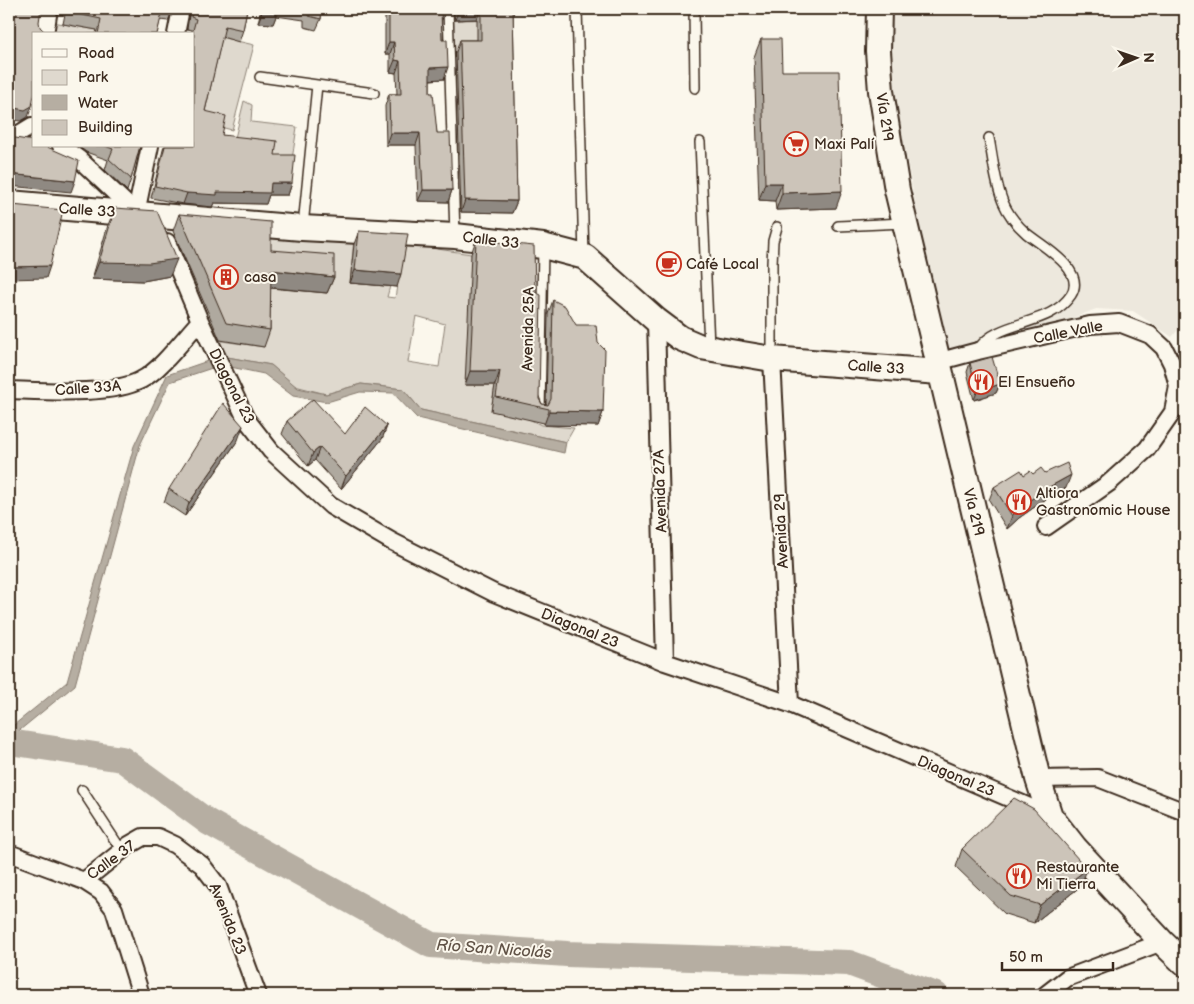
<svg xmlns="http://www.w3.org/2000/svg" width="1194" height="1004" font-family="'Balsamiq Sans',sans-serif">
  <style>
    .built { fill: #ede8dd }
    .green { fill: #dfd9ce; stroke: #8d8276; fill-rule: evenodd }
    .water { fill: #b6aea2; stroke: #85796d }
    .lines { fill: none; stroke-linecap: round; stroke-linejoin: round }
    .river { stroke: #b6aea2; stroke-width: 26 }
    .lane-casing { stroke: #3b2a1e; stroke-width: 12 }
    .street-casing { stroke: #3b2a1e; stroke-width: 20 }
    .secondary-casing { stroke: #3b2a1e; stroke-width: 28 }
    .lane { stroke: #fbf7ec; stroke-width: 9 }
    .street { stroke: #fbf7ec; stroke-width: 16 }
    .secondary { stroke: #fbf7ec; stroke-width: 24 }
    .wall { fill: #afa99f; stroke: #3b2a1e }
    .shaded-wall { fill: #8f8982; stroke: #3b2a1e }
    .building { fill: #ccc4b9; stroke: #3b2a1e }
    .labels { text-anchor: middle; stroke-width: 4; stroke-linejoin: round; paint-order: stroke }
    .street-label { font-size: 15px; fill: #3b2a1e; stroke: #fbf7ec }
    .poi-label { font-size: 15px; fill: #3b2a1e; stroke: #fbf7ec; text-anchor: start }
    .water-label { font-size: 16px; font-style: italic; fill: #605246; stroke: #fbf7ec }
  </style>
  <rect width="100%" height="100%" fill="#fbf7ec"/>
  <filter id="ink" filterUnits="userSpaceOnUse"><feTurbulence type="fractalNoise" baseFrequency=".02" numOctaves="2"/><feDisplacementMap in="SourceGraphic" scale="10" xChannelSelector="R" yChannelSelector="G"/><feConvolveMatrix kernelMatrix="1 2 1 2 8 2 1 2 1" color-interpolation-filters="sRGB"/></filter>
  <g filter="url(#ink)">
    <path class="built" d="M 891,9 L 1185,9 L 1185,321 L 1172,337 L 1133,311 L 1096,309 L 1050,327 L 949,352 L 917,213 L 897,109 L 890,26 Z"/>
    <path class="green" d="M 509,19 L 476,52 L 453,52 L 453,20 Z
      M 53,22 L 119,34 L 51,34 Z
      M 220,37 L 254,45 L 232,130 L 201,122 Z
      M 244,101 L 252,105 L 251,122 L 297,127 L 291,166 L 229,163 Z
      M 265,235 L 354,239 L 350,283 L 390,286 L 387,297 L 395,298 L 404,244 L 471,254 L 495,385 L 491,410 L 525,417 L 541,425 L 574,428 L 566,442 L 421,410 L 403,389 L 361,384 L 326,394 L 295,386 L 271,365 L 222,356 L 215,340 L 264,347 ZM 416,316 L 445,324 L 439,367 L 408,362 Z"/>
    <path class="water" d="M 222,356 L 271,365 L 298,388 L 326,394 L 361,384 L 403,389 L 421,410 L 566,442 L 564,453 L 417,418 L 393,393 L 360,392 L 327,402 L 293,396 L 264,374 L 221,365 L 170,382 L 140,445 L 75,685 L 9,739 L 9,729 L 67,682 L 134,446 L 167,375 Z"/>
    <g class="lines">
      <path class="river" d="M 9,742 L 122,759 L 208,822 L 431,945 L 567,954 L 849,963 L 936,995"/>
      <defs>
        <path id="lane" d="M 448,9 L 455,236
          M 577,9 L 584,256
          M 694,9 L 695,88
          M 260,77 L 374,93
          M 700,142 L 709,346
          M 303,226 L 317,85
          M 838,226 L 904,223
          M 979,348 C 1000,319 1050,327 1071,295 C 1087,270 1042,246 1026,233 C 1017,225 1008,214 1003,202 C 995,183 993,159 989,138
          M 772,359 L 772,264 L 773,241 L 777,227
          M 1172,364 L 1185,367
          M 540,413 L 543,247
          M 82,790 L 122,851"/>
        <path id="street" d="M 45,34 L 49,9
          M 176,34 L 181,9
          M 9,140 L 32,126
          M 61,146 L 79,159 L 136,213
          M 136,213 L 150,146
          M 167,242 L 200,321 L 246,419 L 271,451 L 331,506 L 391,541 L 494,593 L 665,662 L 790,704 L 1032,808
          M 656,320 L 665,662
          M 772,359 L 790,704
          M 937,362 L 978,351 L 1090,325 L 1119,323 L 1150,335 L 1164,348 L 1172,364 L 1178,386 L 1173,412 L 1147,449 L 1109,483 L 1046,527
          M 9,390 C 43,391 111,396 141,380 C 161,370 184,338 200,321
          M 1038,779 L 1098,778 L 1185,812
          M 9,853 L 84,881 L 101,892 L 114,909 L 141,995
          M 84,881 L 129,845 L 143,837 L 158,837 L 175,845 L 202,865 L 218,886 L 258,995
          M 1045,995 L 1067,978 L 1162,942"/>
        <path id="secondary" d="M 879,9 L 878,51 L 881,91 L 897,190 L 1038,779 L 1050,816 L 1075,848 L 1162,942 L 1185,964
          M 9,203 L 302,228 L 455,236 L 543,246 L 585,257 L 656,320 L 680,338 L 701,347 L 772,359 L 939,372"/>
      </defs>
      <use href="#lane" class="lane-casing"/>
      <use href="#street" class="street-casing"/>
      <use href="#secondary" class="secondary-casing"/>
      <use href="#lane" class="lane"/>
      <use href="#street" class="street"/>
      <use href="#secondary" class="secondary"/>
    </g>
    <path class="wall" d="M 66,9 L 173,9 L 168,21 L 160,20 L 157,34 L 96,34 L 97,30 L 63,24 Z
      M 190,9 L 247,9 L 243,30 L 239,42 L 222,37 L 205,111 L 222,135 L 275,155 L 292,183 L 288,195 L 269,195 L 266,204 L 214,203 L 212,207 L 183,204 L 151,198 L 164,146 L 194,146 L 194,34 L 191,34 L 192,30 L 187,29 Z
      M 261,9 L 322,9 L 321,19 L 316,30 L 304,27 L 304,20 L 276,16 L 273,24 L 258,23 Z
      M 385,9 L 446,9 L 441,20 L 444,79 L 430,80 L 430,93 L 437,133 L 452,190 L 448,202 L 418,201 L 416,145 L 386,145 L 385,106 L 389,94 L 397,94 L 396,73 L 390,72 L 390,54 L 385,54 Z
      M 453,9 L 513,9 L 517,201 L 512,213 L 461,212 L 456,52 L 460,40 L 477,40 L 477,19 L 455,20 Z
      M 761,39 L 782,71 L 836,208 L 776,210 L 775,201 L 759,200 L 754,57 Z
      M 78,146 L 140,146 L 131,179 L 127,191 L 105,170 L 108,160 L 86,152 Z
      M 115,208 L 170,276 L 143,281 L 92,279 L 108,225 Z
      M 179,214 L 271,250 L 334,277 L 327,293 L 270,288 L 270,330 L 264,347 L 220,340 L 173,231 Z
      M 359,231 L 397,287 L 350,283 L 354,244 Z
      M 476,240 L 542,404 L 546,405 L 548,314 L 553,300 L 603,412 L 598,426 L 544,425 L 544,423 L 491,411 L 495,385 L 465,385 L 471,254 Z
      M 970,363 L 1000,384 L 996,393 L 974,400 L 967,372 Z
      M 287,421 L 345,434 L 387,426 L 382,439 L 341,489 L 315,460 L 308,466 L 282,434 Z
      M 238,440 L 185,516 L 164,502 L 169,489 Z
      M 1045,473 L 1066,488 L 1046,499 L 1019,518 L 1007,529 L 989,500 L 994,487 L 1033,474 Z
      M 962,849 L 1081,886 L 1034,923 L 1005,914 L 956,867 Z"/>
    <path class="shaded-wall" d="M 279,9 L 273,24 L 258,23 L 262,12 Z
      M 441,9 L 446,9 L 442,20 L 437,20 Z
      M 459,9 L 481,9 L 477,19 L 455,20 Z
      M 389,42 L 394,42 L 390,54 L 385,54 Z
      M 395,60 L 400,61 L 396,73 L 390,72 Z
      M 448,67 L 444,79 L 426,80 L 430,68 Z
      M 32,106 L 28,117 L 21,121 L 10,120 L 9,121 L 9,117 L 14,108 Z
      M 390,133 L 420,133 L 416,145 L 386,145 Z
      M 9,174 L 75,181 L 71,192 L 9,186 Z
      M 271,183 L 292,183 L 288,195 L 269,195 L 266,204 L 214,203 L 212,207 L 183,204 L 187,193 L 217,192 Z
      M 765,183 L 782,183 L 775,201 L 759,200 Z
      M 423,190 L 452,190 L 448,202 L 418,201 Z
      M 842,191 L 836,208 L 776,210 L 782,193 Z
      M 465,200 L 517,201 L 512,213 L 461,212 Z
      M 177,259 L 170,276 L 143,281 L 92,279 L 99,262 Z
      M 50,266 L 46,278 L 9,279 L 9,267 Z
      M 271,270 L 334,277 L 327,293 L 264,287 Z
      M 355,270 L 401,274 L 397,287 L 350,283 Z
      M 470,371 L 500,371 L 495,385 L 465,385 Z
      M 1000,384 L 996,393 L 974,400 L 977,392 Z
      M 549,411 L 603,412 L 598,426 L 544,425 Z
      M 243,426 L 238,440 L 185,516 L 189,503 Z
      M 387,426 L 382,439 L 341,489 L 346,476 Z
      M 320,447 L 315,460 L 308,466 L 313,453 Z
      M 1071,475 L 1066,488 L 1046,499 L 1019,518 L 1007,529 L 1012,516 L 1024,504 L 1051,486 Z
      M 1087,869 L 1081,886 L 1034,923 L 1040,905 Z"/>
    <path class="building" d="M 9,9 L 41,9 L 39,22 L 40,27 L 44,31 L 43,34 L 34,34 L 34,94 L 32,106 L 25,110 L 14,108 L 9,117 Z
      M 68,9 L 163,9 L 157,34 L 98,34 L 101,19 L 68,12 Z
      M 193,9 L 247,9 L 243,30 L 225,26 L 205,111 L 226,116 L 222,135 L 277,141 L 275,155 L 295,155 L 292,183 L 271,183 L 270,193 L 217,192 L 217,195 L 187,193 L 155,186 L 165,146 L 194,146 L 194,34 L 192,34 L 196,19 L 191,17 Z
      M 263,9 L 279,9 L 277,13 L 262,12 Z
      M 306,9 L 322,9 L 321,19 L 309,16 L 309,9 Z
      M 389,9 L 441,9 L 442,40 L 447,40 L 448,67 L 430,68 L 430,93 L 433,93 L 437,133 L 450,133 L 452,190 L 423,190 L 420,133 L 390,133 L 389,94 L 401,94 L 400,61 L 395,60 L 394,42 L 389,42 Z
      M 481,9 L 513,9 L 517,201 L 465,200 L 460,40 L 481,40 Z
      M 761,39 L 781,39 L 782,71 L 839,71 L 842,191 L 782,193 L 782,183 L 765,183 Z
      M 9,137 L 34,141 L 34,146 L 45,146 L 79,161 L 75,181 L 9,174 Z
      M 105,146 L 140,146 L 131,179 L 109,159 L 113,149 Z
      M 9,203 L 12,205 L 63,210 L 50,266 L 9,267 Z
      M 115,208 L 157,211 L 177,259 L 149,263 L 99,262 Z
      M 179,214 L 271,222 L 271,250 L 334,255 L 334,277 L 271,270 L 270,330 L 226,323 Z
      M 359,231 L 408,234 L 401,274 L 355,270 Z
      M 476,240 L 534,246 L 535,292 L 541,295 L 539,399 L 542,404 L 548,405 L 551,399 L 553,300 L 565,306 L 576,325 L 596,325 L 598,343 L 605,350 L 603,412 L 549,411 L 549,409 L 496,397 L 500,371 L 470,371 Z
      M 992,357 L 1000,384 L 977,392 L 970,363 Z
      M 313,399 L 345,434 L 365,407 L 387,426 L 346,476 L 320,447 L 313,453 L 287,421 Z
      M 223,403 L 243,426 L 189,503 L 169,489 Z
      M 1067,463 L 1071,475 L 1051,486 L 1024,504 L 1012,516 L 994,487 L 1021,470 L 1024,475 L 1030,471 L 1033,474 L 1041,468 L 1045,473 Z
      M 1014,798 L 1034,809 L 1087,869 L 1040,905 L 1011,896 L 962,849 Z"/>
  </g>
  <defs>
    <symbol id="supermarket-ring" viewBox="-11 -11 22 22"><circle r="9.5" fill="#fbf7ec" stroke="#c8321e" stroke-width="1.5"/><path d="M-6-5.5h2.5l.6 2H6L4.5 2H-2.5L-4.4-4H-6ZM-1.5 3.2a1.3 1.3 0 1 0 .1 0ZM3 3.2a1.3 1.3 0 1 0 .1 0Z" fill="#c8321e"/></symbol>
    <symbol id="cafe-ring" viewBox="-11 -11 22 22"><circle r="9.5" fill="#fbf7ec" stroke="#c8321e" stroke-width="1.5"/><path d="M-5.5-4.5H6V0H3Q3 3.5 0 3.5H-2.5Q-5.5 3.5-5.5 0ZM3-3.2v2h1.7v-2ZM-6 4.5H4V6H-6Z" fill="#c8321e"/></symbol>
    <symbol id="building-ring" viewBox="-11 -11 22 22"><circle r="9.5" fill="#fbf7ec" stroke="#c8321e" stroke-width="1.5"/><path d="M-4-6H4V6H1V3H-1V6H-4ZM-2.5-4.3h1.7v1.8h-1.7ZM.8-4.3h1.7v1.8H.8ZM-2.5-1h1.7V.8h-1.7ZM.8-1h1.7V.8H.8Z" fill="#c8321e"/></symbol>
    <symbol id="restaurant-ring" viewBox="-11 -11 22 22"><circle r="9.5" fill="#fbf7ec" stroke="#c8321e" stroke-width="1.5"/><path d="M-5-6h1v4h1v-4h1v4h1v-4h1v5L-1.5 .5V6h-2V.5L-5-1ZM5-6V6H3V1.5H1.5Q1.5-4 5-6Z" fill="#c8321e"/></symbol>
  </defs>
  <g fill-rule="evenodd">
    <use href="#supermarket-ring" x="782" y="130" width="28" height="28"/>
    <use href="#cafe-ring" x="655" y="250" width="28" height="28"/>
    <use href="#building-ring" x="212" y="263" width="28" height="28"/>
    <use href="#restaurant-ring" x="967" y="368" width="28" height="28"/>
    <use href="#restaurant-ring" x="1005" y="488" width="28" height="28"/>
    <use href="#restaurant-ring" x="1005" y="862" width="28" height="28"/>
  </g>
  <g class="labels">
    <g class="street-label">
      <text transform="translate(885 117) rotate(81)" y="5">Vía 219</text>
      <text transform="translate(87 210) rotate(4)" y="5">Calle 33</text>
      <text transform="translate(491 240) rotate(7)" y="5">Calle 33</text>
      <text transform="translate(528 329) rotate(-89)" y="5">Avenida 25A</text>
      <text transform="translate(1068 332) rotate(-11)" y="5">Calle Valle</text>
      <text transform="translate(876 367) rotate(4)" y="5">Calle 33</text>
      <text transform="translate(232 386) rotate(63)" y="5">Diagonal 23</text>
      <text transform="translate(88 388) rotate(-4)" y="5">Calle 33A</text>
      <text transform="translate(660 491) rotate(-92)" y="5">Avenida 27A</text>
      <text transform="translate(974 512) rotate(76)" y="5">Vía 219</text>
      <text transform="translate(781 531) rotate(-93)" y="5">Avenida 29</text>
      <text transform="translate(580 628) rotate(22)" y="5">Diagonal 23</text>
      <text transform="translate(956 776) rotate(23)" y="5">Diagonal 23</text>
      <text transform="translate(111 860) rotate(-36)" y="5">Calle 37</text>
      <text transform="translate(228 919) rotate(68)" y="5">Avenida 23</text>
    </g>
    <g class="poi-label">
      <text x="814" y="149">Maxi Palí</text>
      <text x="686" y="269">Café Local</text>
      <text x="244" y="282">casa</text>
      <text x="998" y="387">El Ensueño</text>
      <text x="1036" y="498">Altiora<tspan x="1036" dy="17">Gastronomic House</tspan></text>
      <text x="1036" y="872">Restaurante<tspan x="1036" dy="17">Mi Tierra</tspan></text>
    </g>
    <g class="water-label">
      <text transform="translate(494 948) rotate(4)" y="6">Río San Nicolás</text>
    </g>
  </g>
  <rect width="1194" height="1004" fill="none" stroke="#fbf7ec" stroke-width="30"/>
  <rect x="15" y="15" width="1164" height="974" fill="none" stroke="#3b2a1e" stroke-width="2" filter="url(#ink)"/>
  <rect x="32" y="32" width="162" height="115" fill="#fbf7ec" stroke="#aea59a"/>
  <rect x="42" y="49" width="25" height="8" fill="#fbf7ec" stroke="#aea59a"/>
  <text x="78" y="58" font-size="15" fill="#3b2a1e">Road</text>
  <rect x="42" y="70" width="25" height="15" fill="#dfd9ce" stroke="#aea59a"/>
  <text x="78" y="82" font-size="15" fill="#3b2a1e">Park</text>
  <rect x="42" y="95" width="25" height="15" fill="#b6aea2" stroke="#aea59a"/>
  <text x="78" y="108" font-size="15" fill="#3b2a1e">Water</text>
  <rect x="42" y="120" width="25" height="15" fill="#ccc4b9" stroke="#aea59a"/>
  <text x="78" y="132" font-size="15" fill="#3b2a1e">Building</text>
  <g transform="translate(1136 58) rotate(88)" stroke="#fbf7ec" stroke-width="4" paint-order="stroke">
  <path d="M0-4L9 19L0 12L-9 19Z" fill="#3b2a1e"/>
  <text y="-8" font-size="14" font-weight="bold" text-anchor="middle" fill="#3b2a1e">N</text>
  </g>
  <path d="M1002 962v8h111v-8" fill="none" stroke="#3b2a1e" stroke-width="2.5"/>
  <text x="1009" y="962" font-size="15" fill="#3b2a1e" stroke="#fbf7ec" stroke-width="4" paint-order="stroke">50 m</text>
</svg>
